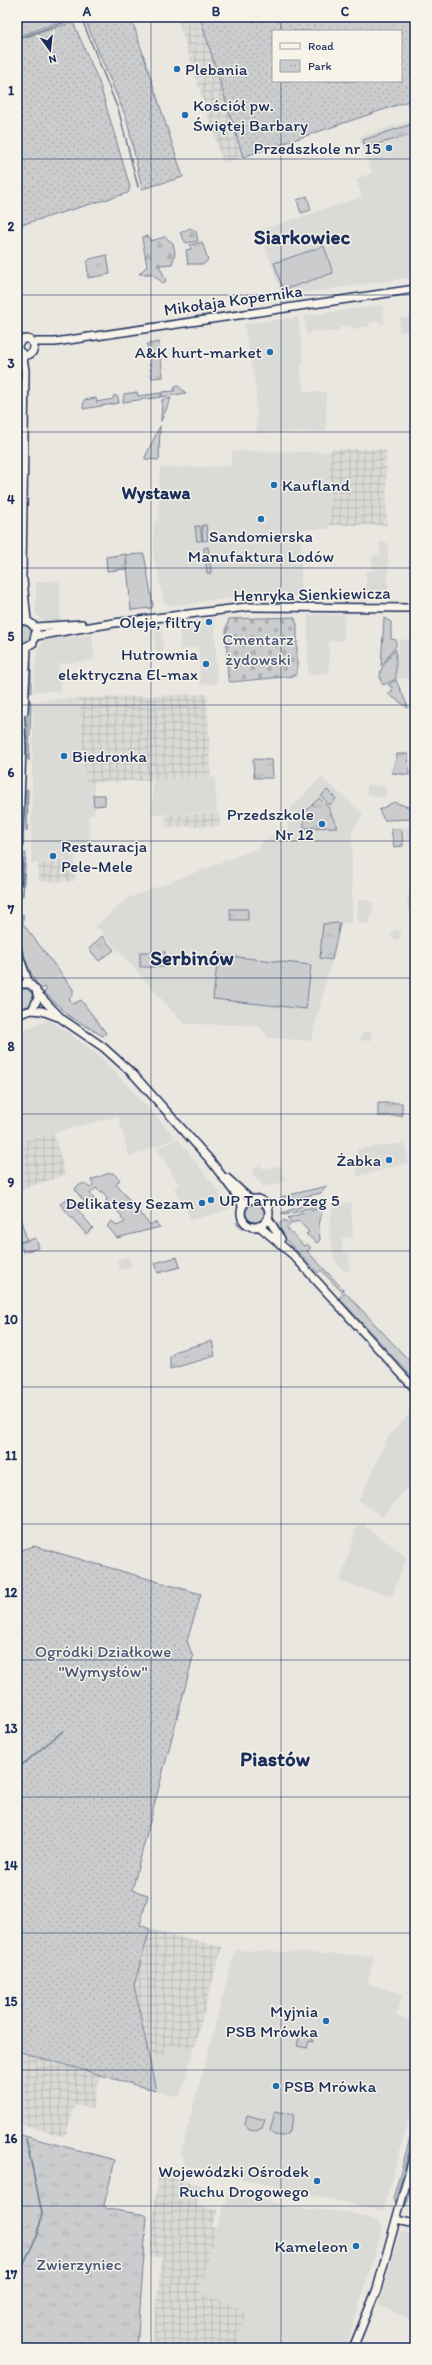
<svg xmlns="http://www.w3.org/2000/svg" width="432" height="2365" font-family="Itim,sans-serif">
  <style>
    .built { fill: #dadad6 }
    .industrial { fill: url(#industrial-grid) }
    .grass { fill: #cbcccd; stroke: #737e96 }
    .forest { fill: url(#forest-firs); stroke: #737e96 }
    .cemetery { fill: url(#cemetery-stones); stroke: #737e96 }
    .park { fill: url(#park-tufts); stroke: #737e96 }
    .garden { fill: url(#garden-dots); stroke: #737e96; fill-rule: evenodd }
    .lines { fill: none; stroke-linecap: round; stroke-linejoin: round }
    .stream { stroke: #6d7892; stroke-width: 1.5 }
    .secondary-casing { stroke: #1b2f5e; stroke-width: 10 }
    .secondary { stroke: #f7f3e8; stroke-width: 7 }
    .grid { fill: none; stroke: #1b2f5e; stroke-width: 1; stroke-opacity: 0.55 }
    .poi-dot { fill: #1f6fb2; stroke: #f7f3e8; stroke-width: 1.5 }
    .labels { text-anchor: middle; stroke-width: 3; stroke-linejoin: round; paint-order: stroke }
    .poi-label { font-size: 17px; fill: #1b2f5e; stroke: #f7f3e8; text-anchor: end }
    .street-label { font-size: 17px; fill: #1b2f5e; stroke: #f7f3e8 }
    .park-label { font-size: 17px; fill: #47567a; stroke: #f7f3e8 }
    .neighbourhood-label { font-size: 18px; font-weight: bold; fill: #1b2f5e; stroke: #f7f3e8 }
    .district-label { font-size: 21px; font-weight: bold; fill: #1b2f5e; stroke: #f7f3e8 }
    .neatline { fill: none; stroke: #1b2f5e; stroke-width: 1.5 }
    .grid-label { font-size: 13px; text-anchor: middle; font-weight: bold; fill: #1b2f5e }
  </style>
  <defs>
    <pattern id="industrial-grid" width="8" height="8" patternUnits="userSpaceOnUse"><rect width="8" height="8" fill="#dadad6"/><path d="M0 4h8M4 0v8" fill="none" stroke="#babbba"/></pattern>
    <pattern id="forest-firs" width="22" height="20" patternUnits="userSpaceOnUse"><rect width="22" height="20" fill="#cbcccd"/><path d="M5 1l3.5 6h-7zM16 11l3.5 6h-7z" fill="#aeb0b2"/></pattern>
    <pattern id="cemetery-stones" width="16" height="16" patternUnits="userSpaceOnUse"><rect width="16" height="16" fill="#cbcccd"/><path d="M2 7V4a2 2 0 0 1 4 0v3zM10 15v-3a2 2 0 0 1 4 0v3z" fill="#aeb0b2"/></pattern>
    <pattern id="park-tufts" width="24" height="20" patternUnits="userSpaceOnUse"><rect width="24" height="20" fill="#cbcccd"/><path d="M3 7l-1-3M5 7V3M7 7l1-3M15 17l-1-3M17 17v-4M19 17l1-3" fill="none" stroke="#aeb0b2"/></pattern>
    <pattern id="garden-dots" width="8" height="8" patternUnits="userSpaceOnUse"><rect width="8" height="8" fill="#cbcccd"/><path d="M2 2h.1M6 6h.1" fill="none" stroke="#aeb0b2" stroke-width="1.8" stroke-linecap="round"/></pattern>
  </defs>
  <rect width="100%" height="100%" fill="#eae7e0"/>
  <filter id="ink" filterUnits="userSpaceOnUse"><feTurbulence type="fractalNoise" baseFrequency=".025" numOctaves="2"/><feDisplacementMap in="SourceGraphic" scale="8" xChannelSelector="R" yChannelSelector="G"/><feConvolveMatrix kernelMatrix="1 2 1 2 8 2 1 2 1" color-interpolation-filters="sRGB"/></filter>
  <g filter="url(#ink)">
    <path class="built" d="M 415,119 L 415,158 L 412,159 L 415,171 L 415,277 L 282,296 L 260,230 L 362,197 L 356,179 L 372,173 L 359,137 Z
      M 382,305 L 384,324 L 380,324 L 380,321 L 369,323 L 370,326 L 351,329 L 350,326 L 340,327 L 340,330 L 322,333 L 321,330 L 311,331 L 311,334 L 307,335 L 304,316 Z
      M 298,317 L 304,365 L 300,365 L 304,392 L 326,392 L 326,432 L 257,433 L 256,391 L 244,324 Z
      M 412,317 L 414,325 L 412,328 L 405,332 L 399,332 L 400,318 Z
      M 232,451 L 330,452 L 329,529 L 301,529 L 301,596 L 287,596 L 285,592 L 270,592 L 268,596 L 231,598 L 169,606 L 168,603 L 164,603 L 154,556 L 154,521 L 158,521 L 160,468 L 231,466 Z
      M 380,542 L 388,543 L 388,597 L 366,597 L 366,571 L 373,571 L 372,556 L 380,554 Z
      M 60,581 L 60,617 L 62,620 L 45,622 L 36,614 L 36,582 Z
      M 308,615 L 344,615 L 344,640 L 329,641 L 329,673 L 308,675 Z
      M 215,618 L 217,684 L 200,684 L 198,647 L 181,650 L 179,623 Z
      M 161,625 L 164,651 L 156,652 L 154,626 Z
      M 92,635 L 94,660 L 59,664 L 61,691 L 34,691 L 36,656 L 39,646 L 45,639 Z
      M 415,639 L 415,678 L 397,678 L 399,640 Z
      M 79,698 L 84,781 L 85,783 L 94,782 L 94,814 L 88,817 L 90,839 L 75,852 L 76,861 L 31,863 L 33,701 Z
      M 215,777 L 217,812 L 153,815 L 153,780 Z
      M 321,777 L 363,814 L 352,832 L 352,922 L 341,924 L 311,1041 L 268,1038 L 258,1025 L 184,1024 L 96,926 L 126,899 L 259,848 L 259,845 L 274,834 L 288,833 L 288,817 L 292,807 Z
      M 367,784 L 385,787 L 385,798 L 367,794 Z
      M 415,827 L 415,839 L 405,840 L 404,828 Z
      M 407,896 L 415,896 L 415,910 L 408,910 Z
      M 358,900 L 368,900 L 374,904 L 369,924 L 357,923 Z
      M391 935a5 5 0 1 1 10 0a5 5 0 1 1-10 0Z
      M 50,1020 L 101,1057 L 176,1138 L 129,1157 L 118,1116 L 17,1142 L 17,1033 Z
      M 362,1032 L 372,1032 L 370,1041 L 360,1040 Z
      M 178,1139 L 230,1206 L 230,1209 L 191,1220 L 174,1189 L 179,1185 L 157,1148 Z
      M 406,1143 L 408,1163 L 357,1176 L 357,1149 Z
      M 260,1164 L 264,1169 L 281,1165 L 285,1182 L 264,1187 L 251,1173 Z
      M 351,1202 L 353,1237 L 342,1238 L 342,1253 L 349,1253 L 350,1270 L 345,1271 L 342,1270 L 334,1258 L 329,1230 L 333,1206 Z
      M 129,1256 L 132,1266 L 119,1270 L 117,1260 Z
      M 415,1408 L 415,1478 L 382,1517 L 359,1500 L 389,1436 Z
      M 363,1524 L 405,1556 L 406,1559 L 392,1596 L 340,1582 L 357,1527 Z
      M 235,1950 L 374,1956 L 368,1984 L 403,1994 L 396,2016 L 415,2022 L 415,2097 L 383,2211 L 186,2166 L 181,2153 Z
      M 167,2045 L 193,2052 L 180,2097 L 156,2091 L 148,2054 L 163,2058 Z
      M 230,2192 L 294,2208 L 348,2212 L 379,2221 L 383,2228 L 346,2348 L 236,2348 L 247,2311 L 200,2294 L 216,2228 Z
      M 411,2227 L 415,2228 L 415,2322 L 379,2305 L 400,2231 L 409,2233 Z"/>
    <path class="industrial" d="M 177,17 L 200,17 L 243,157 L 223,163 Z
      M 333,449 L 386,449 L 387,525 L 329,525 L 330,452 Z
      M 207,694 L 211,777 L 85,783 L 79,698 Z
      M 219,813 L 220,826 L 165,827 L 166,815 Z
      M 75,861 L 75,881 L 39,882 L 38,863 Z
      M 54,1133 L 65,1175 L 17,1191 L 17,1142 Z
      M 150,1929 L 222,1947 L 193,2052 L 167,2045 L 163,2058 L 148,2054 L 134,1985 Z
      M 17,2051 L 101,2075 L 92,2109 L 75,2105 L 65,2137 L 17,2123 Z
      M 158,2175 L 202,2185 L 197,2206 L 219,2210 L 211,2227 L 216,2228 L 200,2293 L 247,2311 L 236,2348 L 151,2348 L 162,2258 L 150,2256 Z"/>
    <path class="grass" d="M 307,196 L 311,210 L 301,213 L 297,200 Z
      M 324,246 L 333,273 L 283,290 L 274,263 Z
      M 178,386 L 186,393 L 162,397 L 162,392 L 174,391 L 175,387 Z
      M 137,392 L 138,396 L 161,393 L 161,397 L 123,402 L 124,394 Z
      M 114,395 L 118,397 L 119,403 L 83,409 L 84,400 L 96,398 L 97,402 L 113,399 Z
      M 171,398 L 161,421 L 162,400 Z
      M 160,426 L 159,460 L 145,459 L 145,457 Z
      M 202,525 L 206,525 L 208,540 L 203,541 Z
      M 195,526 L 200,526 L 202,541 L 197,541 Z
      M 208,547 L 211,573 L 207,573 L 204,548 Z
      M 144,554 L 153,605 L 152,608 L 131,610 L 126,555 Z
      M 384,618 L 391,622 L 391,639 L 396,640 L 396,646 L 381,666 Z
      M15 634a9 9 0 1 1 18 0a9 9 0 1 1-18 0Z
      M 396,649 L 396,679 L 383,685 C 374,672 388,659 396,649 Z
      M 28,660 L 31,662 L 31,693 L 28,692 Z
      M 396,680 L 408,707 L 408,708 L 387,693 L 392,692 L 392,687 L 388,685 Z
      M 30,700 L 31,703 L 29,761 L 27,755 L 28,703 Z
      M 28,789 L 27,831 L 26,831 L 26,790 Z
      M 327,790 L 336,799 L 330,805 L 321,796 Z
      M 394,802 L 414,809 L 415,819 L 384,820 L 379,810 Z
      M 391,829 L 402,829 L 403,846 L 394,847 Z
      M 24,853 L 26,853 L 23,896 L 22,896 Z
      M 23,914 L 23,924 L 73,989 L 73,995 L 69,999 L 73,1004 L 81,1000 L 106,1033 L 103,1036 L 69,1016 L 44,992 L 47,989 L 45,987 L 40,990 C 29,971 13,937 23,914 Z
      M 140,952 L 165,952 L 165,967 L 140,967 Z
      M 218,955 L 311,965 L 306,1009 L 213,999 Z
      M15 998a9 9 0 1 1 18 0a9 9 0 1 1-18 0Z
      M 109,1173 L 113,1173 L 120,1180 L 116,1184 L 150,1225 L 155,1222 L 160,1227 L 117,1238 L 107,1226 L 112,1221 L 117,1226 L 125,1222 L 121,1218 L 122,1216 L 106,1200 L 107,1198 L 102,1191 L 100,1192 L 96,1188 L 90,1194 L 95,1200 L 87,1205 L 75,1190 L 76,1187 L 84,1183 L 90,1188 L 93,1185 L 91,1180 Z
      M 327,1186 L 321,1193 L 279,1202 L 281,1197 Z
      M 317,1201 L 322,1205 L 285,1215 L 282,1213 Z
      M246 1213a9 9 0 1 1 18 0a9 9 0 1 1-18 0Z
      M 323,1207 L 319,1225 L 320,1240 L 317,1243 L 306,1234 L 309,1232 L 299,1221 L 292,1223 L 288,1218 Z
      M 19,1215 L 27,1240 L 17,1243 L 17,1216 Z
      M 284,1220 L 291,1224 L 287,1228 L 304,1246 L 307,1244 L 311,1248 L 307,1251 L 344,1290 L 342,1292 L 321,1270 L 318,1273 L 275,1228 Z
      M 236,1222 L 251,1229 L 261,1230 L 264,1233 L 240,1228 Z
      M 36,1238 L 39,1248 L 23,1252 L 20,1243 Z
      M 177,1257 L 180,1267 L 158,1273 L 155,1263 Z
      M 345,1292 L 415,1367 L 415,1374 L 412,1377 L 339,1298 Z
      M 302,2032 L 312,2036 L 313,2042 L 309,2041 L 307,2048 L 297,2046 L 299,2038 L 295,2035 Z
      M 275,2111 L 294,2115 L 289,2133 L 283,2136 L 274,2135 L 270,2131 Z
      M 247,2115 L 265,2120 L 262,2128 L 256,2131 L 249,2130 L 245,2124 Z
      M 410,2138 L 409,2151 L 395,2202 L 393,2199 Z
      M 415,2168 L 415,2179 L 406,2206 L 405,2205 Z"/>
    <path class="forest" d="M 190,228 L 196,231 L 198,241 L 186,243 L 180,233 Z
      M 145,236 L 149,237 L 150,241 L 165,237 L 173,243 L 175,253 L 172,264 L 159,265 L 166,281 L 163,283 L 152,274 L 139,274 L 147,266 L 142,238 Z"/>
    <path class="cemetery" d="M 294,617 L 297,624 L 297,674 L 294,676 L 230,682 L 228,679 L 226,628 L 229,619 Z"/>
    <path class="park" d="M 415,123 L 415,134 L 365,147 L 363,140 Z
      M 202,242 L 208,260 L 204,264 L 188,264 L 186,250 L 191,249 L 190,245 Z
      M 107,255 L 110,274 L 88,278 L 87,262 L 90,259 Z
      M 159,342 L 163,377 L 152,378 L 147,344 Z
      M 126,554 L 127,569 L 107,571 L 106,557 Z
      M 397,754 L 408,754 L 409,775 L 392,773 Z
      M 253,759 L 272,760 L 273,778 L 254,778 Z
      M 93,795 L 105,795 L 105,805 L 94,806 Z
      M 319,798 L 328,807 L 337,827 L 304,828 L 304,813 Z
      M 230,909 L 248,909 L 248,920 L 231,920 Z
      M 340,923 L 332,960 L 320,958 L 323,924 Z
      M 102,936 L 114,950 L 99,961 L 89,949 Z
      M 378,1103 L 402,1103 L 402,1116 L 378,1116 Z
      M 68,1198 L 93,1228 L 86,1234 L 60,1204 Z
      M 212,1341 L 215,1356 L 170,1369 L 170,1357 L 176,1351 Z
      M 17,2134 L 115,2160 L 104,2205 L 107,2209 L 147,2215 L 137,2348 L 17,2348 Z"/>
    <path class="garden" d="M 17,17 L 73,17 L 17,37 Z
      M 84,17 L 131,17 L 183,177 L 142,189 L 127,120 Z
      M 200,17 L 415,17 L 415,99 L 243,157 ZM 273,31 L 401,31 L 401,81 L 273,81 Z
      M 73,22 L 99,82 L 130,187 L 128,193 L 17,226 L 17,40 Z
      M 34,1546 L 201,1594 L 187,1641 L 193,1657 L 132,1890 L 148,1895 L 140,1925 L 150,1929 L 134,1985 L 156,2091 L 17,2051 L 17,1551 Z"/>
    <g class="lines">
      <path class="stream" d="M 81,17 L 119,112 L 138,187
        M 17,39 L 71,20
        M 17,1769 L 63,1731
        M 17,2277 L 38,2234 L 42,2213 L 26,2139"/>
      <defs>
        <path id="secondary" d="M18 347a8 8 0 1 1 16 0a8 8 0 1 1-16 0Z
          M 32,342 L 55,342 L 415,289
          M 23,580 L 27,621
          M 17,621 C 26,619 33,622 36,631 L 33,643 L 23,648
          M 18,621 L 22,574 L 25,370 L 22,353
          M 35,627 L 82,624
          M 36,636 L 114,623 L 247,607 L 415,608
          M 24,711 L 27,647
          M 17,883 L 22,748 L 18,647
          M 18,953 L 29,984
          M 17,984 L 30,984 L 36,990 L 38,998 L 32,1010 L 22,1013 L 17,1011
          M 38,994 L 62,1019 L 103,1047 L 134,1075 L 210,1160 L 241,1201 L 242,1207
          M 32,1010 L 42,1011 L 58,1017
          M 227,1178 L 250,1199
          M241 1213a14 14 0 1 1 28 0a14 14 0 1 1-28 0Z
          M 268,1218 L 281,1239
          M 259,1226 L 293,1255 L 415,1389
          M 396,2220 L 415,2224
          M 353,2348 L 377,2289 L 415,2151"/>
      </defs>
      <use href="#secondary" class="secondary-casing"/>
      <use href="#secondary" class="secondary"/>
    </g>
  </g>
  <path class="grid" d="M 151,17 L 151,2348M 281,17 L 281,31M 281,81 L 281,2348M 17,159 L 415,159M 17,295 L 415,295M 17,432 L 415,432M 17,568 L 415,568M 17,705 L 415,705M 17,841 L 415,841M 17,978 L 415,978M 17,1114 L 415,1114M 17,1251 L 415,1251M 17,1387 L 415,1387M 17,1524 L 415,1524M 17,1660 L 415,1660M 17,1797 L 415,1797M 17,1933 L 415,1933M 17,2070 L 415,2070M 17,2206 L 415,2206"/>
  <g class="poi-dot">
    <circle cx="177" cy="69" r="4"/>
    <circle cx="185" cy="115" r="4"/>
    <circle cx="389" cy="148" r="4"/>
    <circle cx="270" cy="352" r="4"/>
    <circle cx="274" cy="485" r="4"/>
    <circle cx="261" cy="519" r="4"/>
    <circle cx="209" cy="622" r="4"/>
    <circle cx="206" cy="664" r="4"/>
    <circle cx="64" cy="756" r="4"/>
    <circle cx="322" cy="824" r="4"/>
    <circle cx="53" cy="856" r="4"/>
    <circle cx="389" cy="1160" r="4"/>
    <circle cx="211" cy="1200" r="4"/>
    <circle cx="202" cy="1203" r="4"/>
    <circle cx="326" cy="2021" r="4"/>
    <circle cx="276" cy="2086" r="4"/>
    <circle cx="317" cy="2181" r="4"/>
    <circle cx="356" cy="2246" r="4"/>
  </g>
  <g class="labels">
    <g class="poi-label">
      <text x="185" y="75" text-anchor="start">Plebania</text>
      <text x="193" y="111" text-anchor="start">Kościół pw.<tspan x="193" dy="20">Świętej Barbary</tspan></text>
      <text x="381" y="154">Przedszkole nr 15</text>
      <text x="262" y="358">A&amp;K hurt-market</text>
      <text x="282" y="491" text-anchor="start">Kaufland</text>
      <text x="261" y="542" text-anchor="middle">Sandomierska<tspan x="261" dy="20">Manufaktura Lodów</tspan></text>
      <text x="201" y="628">Oleje, filtry</text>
      <text x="198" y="660">Hutrownia<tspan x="198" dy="20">elektryczna El-max</tspan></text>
      <text x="72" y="762" text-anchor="start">Biedronka</text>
      <text x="314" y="820">Przedszkole<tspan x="314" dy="20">Nr 12</tspan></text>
      <text x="61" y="852" text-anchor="start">Restauracja<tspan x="61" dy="20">Pele-Mele</tspan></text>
      <text x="381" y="1166">Żabka</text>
      <text x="219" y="1206" text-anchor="start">UP Tarnobrzeg 5</text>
      <text x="194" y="1209">Delikatesy Sezam</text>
      <text x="318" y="2017">Myjnia<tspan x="318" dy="20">PSB Mrówka</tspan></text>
      <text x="284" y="2092" text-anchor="start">PSB Mrówka</text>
      <text x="309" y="2177">Wojewódzki Ośrodek<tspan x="309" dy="20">Ruchu Drogowego</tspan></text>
      <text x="348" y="2252">Kameleon</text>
    </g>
    <g class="street-label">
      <text transform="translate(233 300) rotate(-8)" y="6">Mikołaja Kopernika</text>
      <text transform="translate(312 594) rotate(-1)" y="6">Henryka Sienkiewicza</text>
    </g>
    <g class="park-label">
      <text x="258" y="645">Cmentarz<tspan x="258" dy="20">żydowski</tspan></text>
      <text x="103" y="1657">Ogródki Działkowe<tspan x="103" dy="20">"Wymysłów"</tspan></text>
      <text x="79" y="2270">Zwierzyniec</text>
    </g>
    <g class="neighbourhood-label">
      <text x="156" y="499">Wystawa</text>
    </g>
    <g class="district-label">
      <text x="302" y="244">Siarkowiec</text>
      <text x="192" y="965">Serbinów</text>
      <text x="275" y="1766">Piastów</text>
    </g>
  </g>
  <rect width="432" height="2365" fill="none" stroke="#f7f3e8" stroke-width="44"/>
  <rect x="272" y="30" width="130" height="52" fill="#f7f3e8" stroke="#9fa5b1"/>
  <rect x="280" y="43" width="20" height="6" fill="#f7f3e8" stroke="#9fa5b1"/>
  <text x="308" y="50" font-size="12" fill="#1b2f5e">Road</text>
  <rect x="280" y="60" width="20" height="12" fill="url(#park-tufts)" stroke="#9fa5b1"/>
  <text x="308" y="70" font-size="12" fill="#1b2f5e">Park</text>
  <g transform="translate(50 50) rotate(165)" stroke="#f7f3e8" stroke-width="3" paint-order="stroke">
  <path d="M0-3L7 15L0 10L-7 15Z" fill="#1b2f5e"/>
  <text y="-6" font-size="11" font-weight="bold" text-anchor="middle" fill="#1b2f5e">N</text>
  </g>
  <rect x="22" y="22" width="388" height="2321" class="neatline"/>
  <g class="grid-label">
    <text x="87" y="16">A</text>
    <text x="216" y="16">B</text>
    <text x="345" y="16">C</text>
    <text x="11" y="95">1</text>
    <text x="11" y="231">2</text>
    <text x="11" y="368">3</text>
    <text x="11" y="504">4</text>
    <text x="11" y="641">5</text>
    <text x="11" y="777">6</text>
    <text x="11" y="914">7</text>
    <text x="11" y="1051">8</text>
    <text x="11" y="1187">9</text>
    <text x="11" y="1324">10</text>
    <text x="11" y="1460">11</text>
    <text x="11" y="1597">12</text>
    <text x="11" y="1733">13</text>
    <text x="11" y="1870">14</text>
    <text x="11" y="2006">15</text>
    <text x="11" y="2143">16</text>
    <text x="11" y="2279">17</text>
  </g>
</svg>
